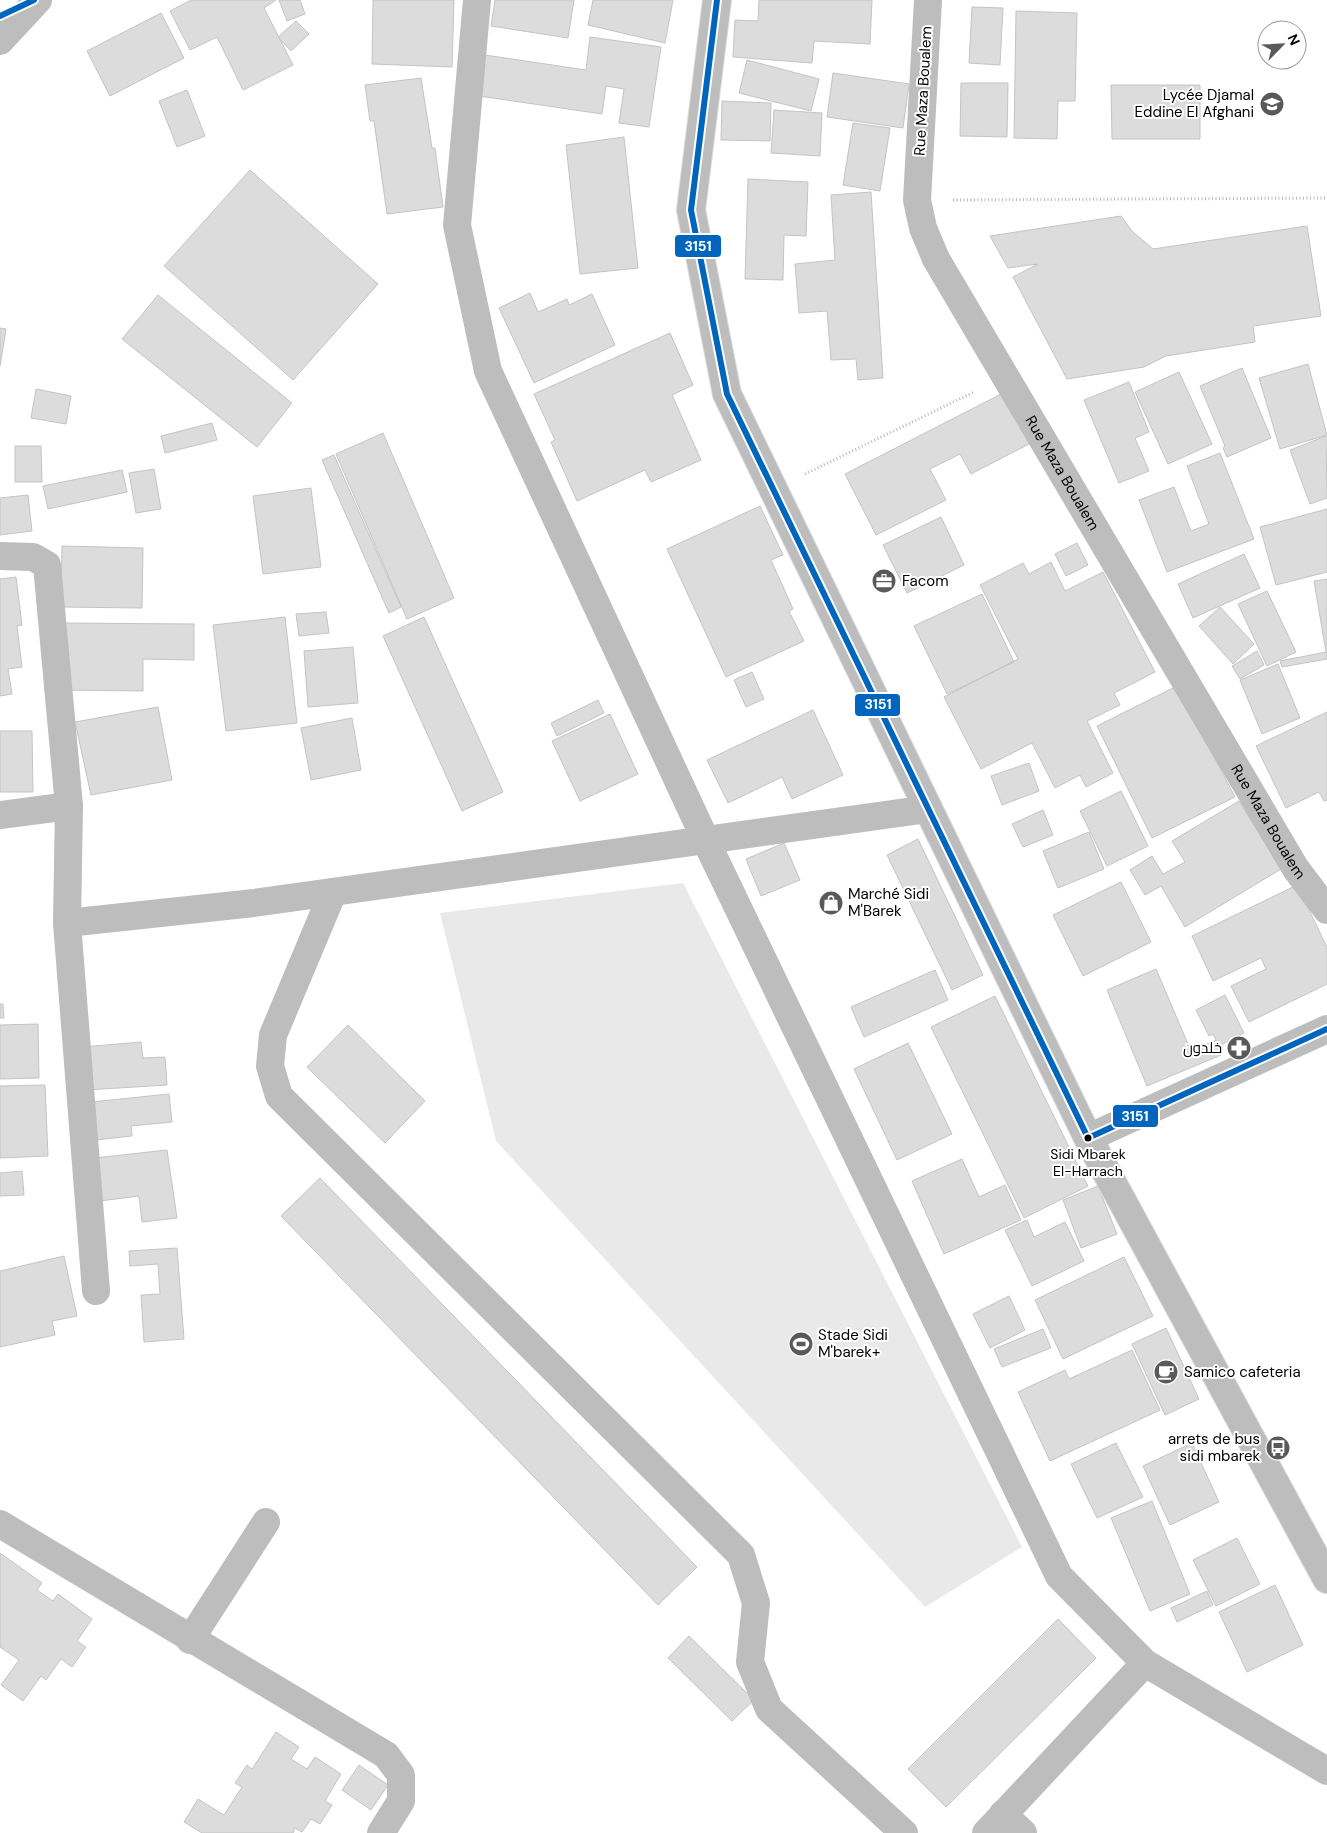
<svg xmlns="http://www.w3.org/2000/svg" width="1327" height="1833" font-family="'DM Sans',Cairo,sans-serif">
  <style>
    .green { fill: #e9e9e9 }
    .building { fill: #dcdcdc; stroke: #c4c4c4 }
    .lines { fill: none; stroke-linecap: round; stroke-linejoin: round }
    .major-casing { stroke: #dbdbdb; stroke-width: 30 }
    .path { stroke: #b8b8b8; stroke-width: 3; stroke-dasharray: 1 2.5; stroke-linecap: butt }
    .minor { stroke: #bdbdbd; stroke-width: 28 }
    .major { stroke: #bdbdbd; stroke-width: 28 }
    .bus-1-casing { stroke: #fff; stroke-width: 10 }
    .bus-1 { stroke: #0065bd; stroke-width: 6 }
    .bus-dot { fill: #000; stroke: #fff; stroke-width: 2 }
    .labels { text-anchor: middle; stroke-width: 4; stroke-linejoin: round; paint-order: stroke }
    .bus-label { font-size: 14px; fill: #000; stroke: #fff }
    .street-label { font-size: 15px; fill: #000; stroke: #fff }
    .poi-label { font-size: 15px; fill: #000; stroke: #fff; text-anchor: start }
    .line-badge { stroke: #fff; stroke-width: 2 }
    .badge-label { font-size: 14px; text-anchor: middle; font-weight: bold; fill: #fff }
  </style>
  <rect width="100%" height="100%" fill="#fff"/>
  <path class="green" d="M 683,883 L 1022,1547 L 925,1607 L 496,1141 L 440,913 Z"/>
  <path class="building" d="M 191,0 L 276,0 L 264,8 L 293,65 L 243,90 L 217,37 L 190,50 L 170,11 Z
    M 279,0 L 300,0 L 305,14 L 287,21 Z
    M 373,0 L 454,0 L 452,67 L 372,64 Z
    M 495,0 L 574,0 L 568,38 L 491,26 Z
    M 593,0 L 673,0 L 665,43 L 588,25 Z
    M 759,0 L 872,0 L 870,44 L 814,41 L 812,63 L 733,57 L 735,20 L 758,21 Z
    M 972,7 L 1003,8 L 1000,65 L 969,63 Z
    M 1016,11 L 1077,13 L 1075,101 L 1058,101 L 1057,139 L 1014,138 Z
    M 161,13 L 184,58 L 110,96 L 87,51 Z
    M 296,21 L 309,34 L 291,51 L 278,37 Z
    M 590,37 L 661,47 L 649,127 L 619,123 L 624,89 L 606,86 L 602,114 L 479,96 L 485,55 L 586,70 Z
    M 747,60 L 819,79 L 811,111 L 739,93 Z
    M 833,73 L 909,84 L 903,128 L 827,117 Z
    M 421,78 L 432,148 L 435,148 L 443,207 L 387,214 L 374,121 L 370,121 L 365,85 Z
    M 961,83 L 1008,83 L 1007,137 L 960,136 Z
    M 1111,85 L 1200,85 L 1200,139 L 1112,139 Z
    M 187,90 L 205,136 L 177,147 L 159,101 Z
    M 722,101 L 771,103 L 770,141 L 721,140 Z
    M 774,110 L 822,113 L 820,156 L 771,153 Z
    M 853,123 L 890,128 L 880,191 L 843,185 Z
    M 624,137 L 638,268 L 580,274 L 566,145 Z
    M 250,170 L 378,284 L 293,380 L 164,266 Z
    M 748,179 L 808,182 L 806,236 L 784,235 L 783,280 L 745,279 Z
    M 871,192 L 883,378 L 858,380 L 856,359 L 831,360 L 827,311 L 799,313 L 795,264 L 835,260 L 831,195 Z
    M 1121,216 L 1132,231 L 1153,249 L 1307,226 L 1321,316 L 1253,326 L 1255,342 L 1166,356 L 1144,367 L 1067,379 L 1013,277 L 1038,264 L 1008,268 L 990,236 Z
    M 530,293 L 538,312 L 567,299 L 569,305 L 592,294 L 615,345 L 534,383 L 499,308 Z
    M 158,295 L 292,403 L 257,447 L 122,339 Z
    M 0,328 L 6,329 L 0,366 Z
    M 670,333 L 693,385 L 672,395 L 701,460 L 651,482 L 645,470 L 577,501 L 551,442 L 555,440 L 534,394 Z
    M 1308,364 L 1327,435 L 1280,449 L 1259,378 Z
    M 1242,368 L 1271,438 L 1227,457 L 1223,448 L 1225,446 L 1200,386 Z
    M 1179,372 L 1212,444 L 1168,464 L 1135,392 Z
    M 1129,382 L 1149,432 L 1135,438 L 1149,471 L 1119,483 L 1084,400 Z
    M 36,389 L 71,396 L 66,424 L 31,418 Z
    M 1005,392 L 1031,443 L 971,474 L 960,454 L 930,469 L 946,500 L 876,535 L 845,474 Z
    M 212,423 L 217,440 L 165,453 L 161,436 Z
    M 383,433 L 454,598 L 407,619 L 336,454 Z
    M 1326,436 L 1327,498 L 1310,504 L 1290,450 Z
    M 15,446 L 41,446 L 42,482 L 15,482 Z
    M 1220,453 L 1254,539 L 1167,572 L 1139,500 L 1174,487 L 1191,531 L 1209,524 L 1187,466 Z
    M 334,455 L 401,607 L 389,613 L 322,460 Z
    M 154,469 L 161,509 L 136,513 L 129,473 Z
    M 122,470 L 127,492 L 48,509 L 43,486 Z
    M 311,488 L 321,567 L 263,574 L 253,496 Z
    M 28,495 L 32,531 L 0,535 L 0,498 Z
    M 760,506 L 783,555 L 771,560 L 793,609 L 789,611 L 804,641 L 726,677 L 667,549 Z
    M 1327,509 L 1327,572 L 1276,585 L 1260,527 Z
    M 941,517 L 964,565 L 907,593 L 883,545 Z
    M 1077,543 L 1088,565 L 1066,576 L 1055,554 Z
    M 62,546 L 143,548 L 142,608 L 61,607 Z
    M 1244,554 L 1260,588 L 1193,618 L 1178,584 Z
    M 1051,562 L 1065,591 L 1103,572 L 1155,672 L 1114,693 L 1120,705 L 1087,721 L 1113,773 L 1086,787 L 1080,775 L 1055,788 L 1032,743 L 981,769 L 944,697 L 1018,659 L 980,585 L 1023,563 L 1029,574 Z
    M 16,577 L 22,625 L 17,626 L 22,667 L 8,669 L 12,694 L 0,696 L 0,579 Z
    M 1327,579 L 1327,659 L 1282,667 L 1280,661 L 1326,652 L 1314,581 Z
    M 1267,591 L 1296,652 L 1267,666 L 1238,604 Z
    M 982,594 L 1014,662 L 947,694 L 914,626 Z
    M 1220,607 L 1254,644 L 1233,664 L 1199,626 Z
    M 326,612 L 329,633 L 299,636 L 296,614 Z
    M 285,617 L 297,723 L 226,731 L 213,625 Z
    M 424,617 L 503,792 L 462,811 L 383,636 Z
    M 64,623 L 194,624 L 194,660 L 143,659 L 143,691 L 63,690 Z
    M 353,647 L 358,703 L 308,707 L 304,651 Z
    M 1257,651 L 1264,665 L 1240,679 L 1232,666 Z
    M 1278,664 L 1300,718 L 1262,734 L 1240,680 Z
    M 752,672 L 764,699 L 746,707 L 734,680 Z
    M 1177,686 L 1235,797 L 1152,838 L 1097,726 Z
    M 598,700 L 604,713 L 557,736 L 551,723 Z
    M 158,707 L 172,780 L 91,795 L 75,722 Z
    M 813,710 L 843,775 L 792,799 L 782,777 L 728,803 L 707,760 Z
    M 1327,712 L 1327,800 L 1324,801 L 1319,792 L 1286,808 L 1256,746 Z
    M 610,714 L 638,774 L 580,801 L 552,741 Z
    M 352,718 L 361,770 L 311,780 L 301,728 Z
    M 0,731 L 32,731 L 33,792 L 0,792 Z
    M 1029,763 L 1039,791 L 1002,805 L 991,776 Z
    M 1121,791 L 1148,846 L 1107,866 L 1080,811 Z
    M 1239,801 L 1281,869 L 1185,927 L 1161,886 L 1145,895 L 1130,870 L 1152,856 L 1163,874 L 1185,862 L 1172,841 Z
    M 1043,810 L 1053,835 L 1023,847 L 1012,824 Z
    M 1089,832 L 1104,869 L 1058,888 L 1043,851 Z
    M 918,839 L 983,975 L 952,990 L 887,855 Z
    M 784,843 L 800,880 L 761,896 L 746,859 Z
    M 1121,882 L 1151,942 L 1083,976 L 1053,915 Z
    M 1297,885 L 1327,947 L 1327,984 L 1249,1022 L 1231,986 L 1266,969 L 1261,958 L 1213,981 L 1192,936 Z
    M 1156,969 L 1191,1051 L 1216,1040 L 1221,1055 L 1147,1086 L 1107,990 Z
    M 935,970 L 948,1000 L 864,1037 L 851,1007 Z
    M 1225,995 L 1244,1033 L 1219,1046 L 1213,1034 L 1209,1036 L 1196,1010 Z
    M 995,996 L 1088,1186 L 1024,1218 L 931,1027 Z
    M 0,1004 L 3,1004 L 4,1018 L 0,1018 Z
    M 38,1024 L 39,1078 L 0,1079 L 0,1025 Z
    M 348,1025 L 425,1101 L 385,1143 L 307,1067 Z
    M 141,1042 L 143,1058 L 165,1057 L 167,1085 L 86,1090 L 83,1047 Z
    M 908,1043 L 952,1134 L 897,1160 L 854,1069 Z
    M 45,1085 L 48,1156 L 0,1158 L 0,1086 Z
    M 169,1094 L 172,1122 L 131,1126 L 132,1136 L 96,1140 L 91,1102 Z
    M 167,1150 L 177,1218 L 142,1222 L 139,1196 L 100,1201 L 95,1158 Z
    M 962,1159 L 979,1197 L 1005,1185 L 1021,1220 L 944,1254 L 912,1181 Z
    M 22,1171 L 24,1195 L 0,1196 L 0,1173 Z
    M 320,1178 L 697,1567 L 658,1605 L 281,1216 Z
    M 1098,1186 L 1117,1234 L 1081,1248 L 1063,1200 Z
    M 1027,1220 L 1034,1237 L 1065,1222 L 1084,1261 L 1032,1286 L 1005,1230 Z
    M 177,1248 L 184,1339 L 144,1342 L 141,1295 L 160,1294 L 158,1264 L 130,1266 L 129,1251 Z
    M 64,1256 L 77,1316 L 52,1321 L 55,1335 L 0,1347 L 0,1271 Z
    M 1124,1257 L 1153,1316 L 1063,1359 L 1035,1300 Z
    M 1009,1296 L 1025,1330 L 990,1348 L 973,1314 Z
    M 1166,1328 L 1199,1399 L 1165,1415 L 1132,1344 Z
    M 1043,1329 L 1051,1348 L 1002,1367 L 994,1349 Z
    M 1132,1350 L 1160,1410 L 1050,1461 L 1018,1392 L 1065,1370 L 1069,1379 Z
    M 1116,1443 L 1143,1497 L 1097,1518 L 1071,1464 Z
    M 1192,1443 L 1219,1502 L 1170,1525 L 1143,1466 Z
    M 1152,1501 L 1190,1594 L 1150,1611 L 1111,1518 Z
    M 1237,1538 L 1260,1584 L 1216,1606 L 1193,1560 Z
    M 0,1553 L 42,1583 L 37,1590 L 53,1601 L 58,1594 L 92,1619 L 77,1641 L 86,1647 L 72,1667 L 61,1659 L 46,1680 L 41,1676 L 23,1701 L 1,1685 L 19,1660 L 0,1647 Z
    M 1275,1585 L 1303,1645 L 1247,1672 L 1219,1612 Z
    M 1207,1591 L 1213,1605 L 1177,1622 L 1171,1608 Z
    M 1058,1619 L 1096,1658 L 946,1807 L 908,1769 Z
    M 689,1636 L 754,1700 L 732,1721 L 668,1658 Z
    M 276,1732 L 299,1747 L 291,1759 L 307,1769 L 315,1757 L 341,1774 L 325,1801 L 332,1805 L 320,1824 L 311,1819 L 302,1832 L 295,1828 L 293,1833 L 202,1833 L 184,1822 L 198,1799 L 224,1815 L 242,1787 L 235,1783 L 247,1765 L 252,1769 Z
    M 359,1765 L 388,1785 L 371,1810 L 342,1790 Z"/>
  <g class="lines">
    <defs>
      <path id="major" d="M 717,0 L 691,210 L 727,394 L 1088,1138 L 1327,1579"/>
    </defs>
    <use href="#major" class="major-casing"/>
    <path class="path" d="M 953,200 L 1327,198
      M 805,474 L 974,392"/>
    <g class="minor">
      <path d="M 477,0 L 457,225 L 488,371 L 706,841 L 1059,1576 L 1145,1663 L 986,1833"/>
      <path id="s1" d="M 928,0 L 917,200 L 923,228 L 936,259 L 1296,869 L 1327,910"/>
      <path d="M 0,41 L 38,0"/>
      <path d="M 0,556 L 33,557 L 47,565 L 69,806 L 67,923 L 96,1291"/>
      <path d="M 0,815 L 69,806"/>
      <path d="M 333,892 L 273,1035 L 270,1066 L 279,1096 L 741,1555 L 756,1603 L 750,1662 L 769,1709 L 904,1833"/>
      <path d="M 67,923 L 254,903 L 928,809"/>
      <path d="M 1088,1138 L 1327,1029"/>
      <path d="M 0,1524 L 386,1755 L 401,1775 L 401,1801 L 381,1833"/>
      <path d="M 190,1640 L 266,1522"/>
      <path d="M 1145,1663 L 1327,1771"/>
      <path d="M 1003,1814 L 1023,1833"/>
    </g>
    <use href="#major" class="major"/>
    <defs>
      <path id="bus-1" d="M 717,0 L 691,210 L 727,394 L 1088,1138 L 1327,1029
        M 0,16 L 34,0"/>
    </defs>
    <use href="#bus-1" class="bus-1-casing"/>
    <use href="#bus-1" class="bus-1"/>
  </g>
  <defs>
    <symbol id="school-disc" viewBox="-11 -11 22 22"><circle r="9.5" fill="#595959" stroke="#fff"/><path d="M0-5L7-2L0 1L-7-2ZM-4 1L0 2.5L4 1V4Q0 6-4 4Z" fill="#fff"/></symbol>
    <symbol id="office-disc" viewBox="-11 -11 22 22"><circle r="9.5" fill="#595959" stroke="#fff"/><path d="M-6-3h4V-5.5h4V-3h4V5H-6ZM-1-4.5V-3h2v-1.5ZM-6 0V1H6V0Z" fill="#fff"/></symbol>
    <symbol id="shop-disc" viewBox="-11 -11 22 22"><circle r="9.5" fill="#595959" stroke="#fff"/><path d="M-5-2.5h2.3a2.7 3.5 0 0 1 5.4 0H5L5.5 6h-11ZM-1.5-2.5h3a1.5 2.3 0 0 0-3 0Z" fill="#fff"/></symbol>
    <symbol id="pharmacy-disc" viewBox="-11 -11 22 22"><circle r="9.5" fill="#595959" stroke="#fff"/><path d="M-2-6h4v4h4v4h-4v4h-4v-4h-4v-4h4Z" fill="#fff"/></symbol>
    <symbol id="stadium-disc" viewBox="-11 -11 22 22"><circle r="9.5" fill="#595959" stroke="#fff"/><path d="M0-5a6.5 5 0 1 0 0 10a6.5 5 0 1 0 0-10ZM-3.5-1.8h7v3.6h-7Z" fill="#fff"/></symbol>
    <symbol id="cafe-disc" viewBox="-11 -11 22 22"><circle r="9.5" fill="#595959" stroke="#fff"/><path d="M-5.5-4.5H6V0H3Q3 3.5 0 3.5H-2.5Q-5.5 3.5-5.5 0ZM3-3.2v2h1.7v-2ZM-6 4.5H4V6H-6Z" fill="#fff"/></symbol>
    <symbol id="bus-disc" viewBox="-11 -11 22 22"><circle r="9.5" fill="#595959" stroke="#fff"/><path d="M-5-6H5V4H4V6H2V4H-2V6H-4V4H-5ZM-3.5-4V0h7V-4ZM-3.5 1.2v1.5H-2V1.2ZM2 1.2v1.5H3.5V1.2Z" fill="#fff"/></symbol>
  </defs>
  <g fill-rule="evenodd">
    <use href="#school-disc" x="1258" y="90" width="28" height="28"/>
    <use href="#office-disc" x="870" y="567" width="28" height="28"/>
    <use href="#shop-disc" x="817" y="889" width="28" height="28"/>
    <use href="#pharmacy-disc" x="1225" y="1034" width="28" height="28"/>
    <use href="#stadium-disc" x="787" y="1330" width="28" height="28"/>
    <use href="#cafe-disc" x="1152" y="1358" width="28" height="28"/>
    <use href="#bus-disc" x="1264" y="1434" width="28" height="28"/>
  </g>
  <circle class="bus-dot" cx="1088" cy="1138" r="4.5"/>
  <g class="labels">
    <g class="bus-label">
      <text x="1088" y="1159">Sidi Mbarek<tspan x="1088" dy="17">El-Harrach</tspan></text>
    </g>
    <g class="street-label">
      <text transform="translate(923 91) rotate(-87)" y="5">Rue Maza Boualem</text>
      <text dy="5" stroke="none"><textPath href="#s1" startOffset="511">Rue Maza Boualem</textPath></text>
      <text dy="5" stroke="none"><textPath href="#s1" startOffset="916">Rue Maza Boualem</textPath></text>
    </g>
    <g class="poi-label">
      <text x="1254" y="100" text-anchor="end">Lycée Djamal<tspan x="1254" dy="17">Eddine El Afghani</tspan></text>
      <text x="902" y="586">Facom</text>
      <text x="848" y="899">Marché Sidi<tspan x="848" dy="17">M'Barek</tspan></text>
      <text x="1222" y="1053" text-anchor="end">خلدون</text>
      <text x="818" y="1340">Stade Sidi<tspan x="818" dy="17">M'barek+</tspan></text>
      <text x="1184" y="1377">Samico cafeteria</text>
      <text x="1260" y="1444" text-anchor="end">arrets de bus<tspan x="1260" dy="17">sidi mbarek</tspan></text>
    </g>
  </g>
  <g class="line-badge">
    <rect x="674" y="234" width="48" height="24" rx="5" fill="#0065bd"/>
    <rect x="854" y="693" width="47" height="24" rx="5" fill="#0065bd"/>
    <rect x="1112" y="1104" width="47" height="24" rx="5" fill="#0065bd"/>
  </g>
  <g class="badge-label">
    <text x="698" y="251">3151</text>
    <text x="878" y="709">3151</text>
    <text x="1135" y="1121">3151</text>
  </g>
  <g transform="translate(1282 45) rotate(66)"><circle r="24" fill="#ffffff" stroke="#999999"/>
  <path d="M0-4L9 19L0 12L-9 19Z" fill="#595959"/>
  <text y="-8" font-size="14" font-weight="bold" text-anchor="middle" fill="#000000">N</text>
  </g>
</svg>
